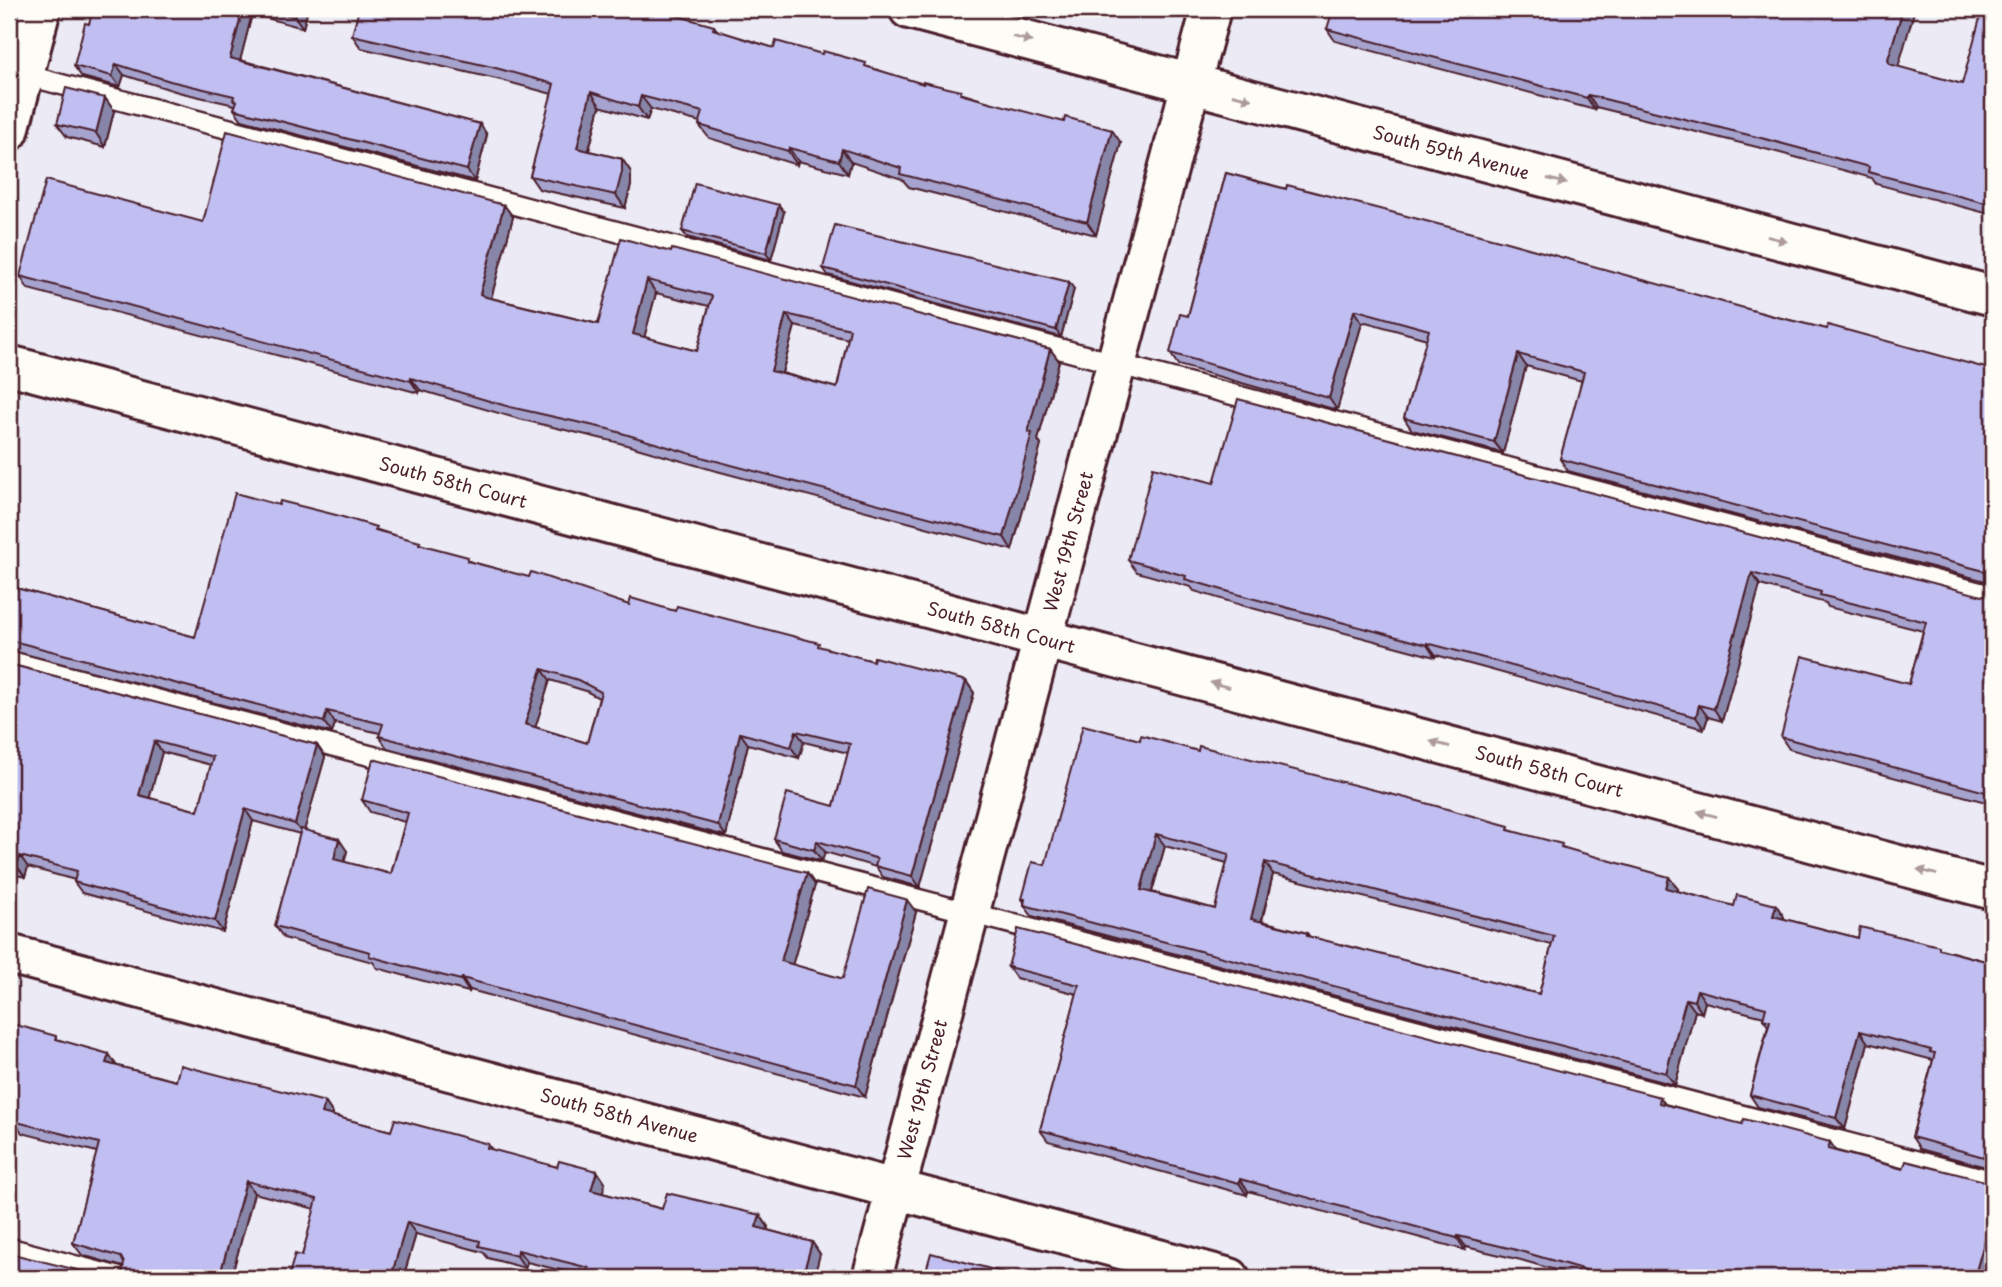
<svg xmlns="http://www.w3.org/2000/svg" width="2002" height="1287" font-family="'Playpen Sans',sans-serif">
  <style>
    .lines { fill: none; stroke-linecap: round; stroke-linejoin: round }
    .service-casing { stroke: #4a1f2b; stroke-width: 24 }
    .minor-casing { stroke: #4a1f2b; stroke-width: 44 }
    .service { stroke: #fdfcf7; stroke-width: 19 }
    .minor { stroke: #fdfcf7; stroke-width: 38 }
    .wall { fill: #a6a4cf; stroke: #4a1f2b; stroke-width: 2; fill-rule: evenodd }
    .shaded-wall { fill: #8786a9; stroke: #4a1f2b; stroke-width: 2 }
    .building { fill: #c1bff1; stroke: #4a1f2b; stroke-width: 2; fill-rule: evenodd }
    .oneway { fill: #ac999b }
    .labels { text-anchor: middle; stroke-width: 5; stroke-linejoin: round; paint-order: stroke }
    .street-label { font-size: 18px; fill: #4a1f2b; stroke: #fdfcf7 }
  </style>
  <rect width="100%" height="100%" fill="#ebeaf5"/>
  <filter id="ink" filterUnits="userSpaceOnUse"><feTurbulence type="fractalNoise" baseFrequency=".0143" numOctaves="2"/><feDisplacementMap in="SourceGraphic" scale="14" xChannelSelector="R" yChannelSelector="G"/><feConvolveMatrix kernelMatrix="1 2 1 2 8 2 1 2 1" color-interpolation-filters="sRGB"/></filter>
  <g filter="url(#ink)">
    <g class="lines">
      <defs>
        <path id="service" d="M 18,73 L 1993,596
          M 9,661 L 1993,1181
          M 9,1248 L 121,1278"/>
        <path id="minor" d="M 909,9 L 1993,296
          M 9,131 L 41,9
          M 9,365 L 1993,890
          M 9,954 L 1230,1278
          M 872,1278 L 1211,9"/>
      </defs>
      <use href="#service" class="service-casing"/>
      <use href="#minor" class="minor-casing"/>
      <use href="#service" class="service"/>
      <use href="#minor" class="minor"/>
    </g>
    <path class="wall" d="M 93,9 L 308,9 L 303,28 L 252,14 L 240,60 L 480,124 L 487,135 L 475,181 L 242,120 L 234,109 L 235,105 L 178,92 L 124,75 L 120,87 L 82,77 L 74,66 L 89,24 Z
      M 1993,14 L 1993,215 L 1876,184 L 1872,178 L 1773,151 L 1596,107 L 1595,110 L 1335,41 L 1327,29 L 1898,67 L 1962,84 Z
      M 714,26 L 718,31 L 774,48 L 870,68 L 923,84 L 963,94 L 1121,143 L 1096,235 L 909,187 L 902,179 L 851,162 L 848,174 L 798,161 L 797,165 L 709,138 L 699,125 L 700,122 L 651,109 L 647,120 L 600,106 L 589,151 L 622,159 L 631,172 L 631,185 L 625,208 L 539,189 L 530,176 L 552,94 L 501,80 L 361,48 L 352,35 Z
      M 105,98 L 114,111 L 105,147 L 67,137 L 57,124 Z
      M 1226,173 L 1773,316 L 1993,370 L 1993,583 L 1568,471 L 1560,459 L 1582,381 L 1526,366 L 1503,453 L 1412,430 L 1404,418 L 1427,339 L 1366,322 L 1362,323 L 1337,410 L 1178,365 L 1170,353 L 1188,316 Z
      M 504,205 L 513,217 L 491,298 L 598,324 L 671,252 L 1050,349 L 1059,361 L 1038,440 L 1041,445 L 1012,550 L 713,470 L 616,442 L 519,419 L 420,390 L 419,393 L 28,289 L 20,276 L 203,222 ZM 656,293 L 709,306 L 697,351 L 644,337 ZM 795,326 L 848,339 L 837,388 L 782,373 Z
      M 784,212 L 771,260 L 687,237 L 682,231 Z
      M 823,268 L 1074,289 L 1061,337 L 828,275 Z
      M 1214,483 L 1982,596 L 1993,592 L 1993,804 L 1789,749 L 1781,737 L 1909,684 L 1923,631 L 1828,607 L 1826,603 L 1760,585 L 1722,721 L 1708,717 L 1704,729 L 1488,669 L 1436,655 L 1435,657 L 1248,607 L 1194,591 L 1191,587 L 1137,572 L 1128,560 Z
      M 279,505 L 378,530 L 472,562 L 629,605 L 675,611 L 873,661 L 966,681 L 974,693 L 920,887 L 883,877 L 876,867 L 825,852 L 822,861 L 782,851 L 774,839 L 834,806 L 848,753 L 804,742 L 799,758 L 748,744 L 726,836 L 387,748 L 379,736 L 380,733 L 335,723 L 332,733 L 9,650 L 9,586 L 195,637 ZM 550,680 L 586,691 L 599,698 L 587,743 L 535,727 Z
      M 9,664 L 317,745 L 325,757 L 304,830 L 347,851 L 344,862 L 391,874 L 405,822 L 370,812 L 362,800 L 807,873 L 815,885 L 792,965 L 840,978 L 843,978 L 916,912 L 865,1097 L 470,990 L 469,992 L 420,980 L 377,968 L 373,962 L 284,938 L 275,926 L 300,834 L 253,821 L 223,932 L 82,893 L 74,882 L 75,880 L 28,867 L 25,877 L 9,873 ZM 162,752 L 211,765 L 198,811 L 149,798 Z
      M 1140,740 L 1198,751 L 1512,831 L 1565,848 L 1678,889 L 1677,891 L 1734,906 L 1776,905 L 1784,917 L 1784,919 L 1858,938 L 1941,949 L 1993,963 L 1993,1169 L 1920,1149 L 1912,1137 L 1933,1060 L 1868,1043 L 1845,1129 L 1758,1107 L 1750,1095 L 1768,1026 L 1763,1019 L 1764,1017 L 1705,1002 L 1702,1013 L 1695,1011 L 1675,1085 L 1032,916 L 1024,905 L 1024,902 L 1022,899 L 1045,865 ZM 1165,846 L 1227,863 L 1215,909 L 1152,892 ZM 1273,874 L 1552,945 L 1539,994 L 1310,937 L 1307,933 L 1262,921 Z
      M 1008,967 L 1660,1097 L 1665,1104 L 1837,1151 L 1985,1278 L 1582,1278 L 1521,1260 L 1466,1247 L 1465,1250 L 1248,1191 L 1247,1195 L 1048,1141 L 1040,1130 L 1077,994 L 1016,978 Z
      M 9,1023 L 59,1040 L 117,1066 L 176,1081 L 325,1102 L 333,1114 L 333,1116 L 391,1131 L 488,1144 L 492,1150 L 557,1167 L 597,1171 L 605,1183 L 602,1193 L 662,1209 L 760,1215 L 768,1227 L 767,1230 L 812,1242 L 820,1254 L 587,1277 L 527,1262 L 525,1268 L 488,1258 L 483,1252 L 416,1234 L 403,1278 L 288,1278 L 302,1256 L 315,1209 L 254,1193 L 231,1278 L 109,1278 L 116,1277 L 122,1274 L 123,1267 L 82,1255 L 73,1243 L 97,1152 L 22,1133 L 19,1128 L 9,1126 Z"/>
    <path class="shaded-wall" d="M 243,9 L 248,9 L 252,14 L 238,69 L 230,58 Z
      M 297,9 L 308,9 L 303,28 L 295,17 Z
      M 1903,9 L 1915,9 L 1897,71 L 1889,64 L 1888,59 Z
      M 116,64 L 124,75 L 120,87 L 112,76 Z
      M 591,92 L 600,106 L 586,161 L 577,148 Z
      M 1588,95 L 1596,107 L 1595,110 L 1587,98 Z
      M 641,96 L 651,109 L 647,120 L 638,107 Z
      M 105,98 L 114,111 L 105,147 L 96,133 Z
      M 480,124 L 487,135 L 475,181 L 467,170 Z
      M 1112,130 L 1121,143 L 1096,235 L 1087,222 Z
      M 789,148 L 798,161 L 797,165 L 788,151 Z
      M 842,149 L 851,162 L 848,174 L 839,161 Z
      M 622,159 L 631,172 L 631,185 L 625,208 L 616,195 Z
      M 504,205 L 513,217 L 489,306 L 480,294 Z
      M 779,205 L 784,212 L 771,260 L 766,253 Z
      M 647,280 L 656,293 L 642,346 L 633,334 Z
      M 1069,282 L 1074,289 L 1061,337 L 1056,330 Z
      M 1354,311 L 1362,323 L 1337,410 L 1329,398 Z
      M 786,314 L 795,326 L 779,383 L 771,371 Z
      M 1050,349 L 1059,361 L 1038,440 L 1041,445 L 1012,550 L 1004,537 L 1028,432 Z
      M 1518,354 L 1526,366 L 1503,453 L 1494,442 Z
      M 411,378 L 420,390 L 419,393 L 411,381 Z
      M 1752,573 L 1760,585 L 1722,721 L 1714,709 Z
      M 1427,643 L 1436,655 L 1435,657 L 1427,645 Z
      M 542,669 L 550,680 L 533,735 L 525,724 Z
      M 966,681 L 974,693 L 920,887 L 912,876 Z
      M 1699,705 L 1708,717 L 1704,729 L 1696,717 Z
      M 327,711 L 335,723 L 332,733 L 324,722 Z
      M 796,731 L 804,742 L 799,758 L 791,747 Z
      M 740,733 L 748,744 L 726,836 L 718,825 Z
      M 154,741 L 162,752 L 147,807 L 139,795 Z
      M 317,745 L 325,757 L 303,835 L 295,824 Z
      M 245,809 L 253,821 L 223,932 L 215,921 Z
      M 1156,834 L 1165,846 L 1149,901 L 1141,890 Z
      M 339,839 L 347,851 L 342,871 L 334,859 Z
      M 817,841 L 825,852 L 822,861 L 814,850 Z
      M 20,856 L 28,867 L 25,877 L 17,866 Z
      M 1265,862 L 1273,874 L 1259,930 L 1251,919 Z
      M 807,873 L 815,885 L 790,973 L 781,961 Z
      M 1669,877 L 1678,889 L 1675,900 L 1666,888 Z
      M 907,900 L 916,912 L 865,1097 L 856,1085 Z
      M 1776,905 L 1784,917 L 1781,928 L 1773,916 Z
      M 462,978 L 470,990 L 469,992 L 461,980 Z
      M 1697,990 L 1705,1002 L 1702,1013 L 1694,1001 Z
      M 1686,999 L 1695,1011 L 1675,1085 L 1666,1073 Z
      M 1860,1031 L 1868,1043 L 1845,1129 L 1836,1118 Z
      M 109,1054 L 117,1066 L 106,1063 Z
      M 325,1102 L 333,1114 L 330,1125 L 322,1113 Z
      M 1830,1142 L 1838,1153 L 1828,1149 Z
      M 597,1171 L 605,1183 L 600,1203 L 591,1190 Z
      M 1240,1179 L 1248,1191 L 1247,1195 L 1239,1183 Z
      M 246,1181 L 254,1193 L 231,1278 L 219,1278 Z
      M 1993,1211 L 1993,1251 L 1985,1278 L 1974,1278 Z
      M 760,1215 L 768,1227 L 765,1239 L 756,1227 Z
      M 407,1222 L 416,1234 L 403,1278 L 392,1278 L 391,1277 Z
      M 1458,1236 L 1466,1247 L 1465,1250 L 1457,1238 Z
      M 812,1242 L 820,1254 L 814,1278 L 802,1278 Z
      M 518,1250 L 527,1262 L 525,1268 L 517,1256 Z"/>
    <path class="building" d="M 93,9 L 243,9 L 230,58 L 480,124 L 467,170 L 234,109 L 237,101 L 233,100 L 234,96 L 170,81 L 116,64 L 112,76 L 74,66 L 85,23 L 89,24 Z
      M 265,9 L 297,9 L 295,17 Z
      M 359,9 L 653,9 L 714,26 L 713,29 L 774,48 L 776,41 L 822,54 L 823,51 L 866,63 L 865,66 L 923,84 L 923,82 L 961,91 L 960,94 L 1064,122 L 1065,117 L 1112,130 L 1087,222 L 900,174 L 901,168 L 842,149 L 839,161 L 789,148 L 788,151 L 699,125 L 703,112 L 641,96 L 638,107 L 591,92 L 577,148 L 622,159 L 622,172 L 616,195 L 530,176 L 554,84 L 492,67 L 352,35 Z
      M 1333,9 L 1903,9 L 1888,59 L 1889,64 L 1962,84 L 1982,11 L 1993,14 L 1993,205 L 1868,172 L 1869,167 L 1765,139 L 1588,95 L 1587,98 L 1327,29 Z
      M 66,88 L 105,98 L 96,133 L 57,124 Z
      M 227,131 L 504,205 L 480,294 L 486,297 L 598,324 L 621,238 L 671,252 L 672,249 L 1050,349 L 1028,432 L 1032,433 L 1004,537 L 705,458 L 608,429 L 510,407 L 411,378 L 411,381 L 20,276 L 46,180 L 203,222 ZM 647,280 L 712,296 L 697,351 L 633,334 ZM 786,314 L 850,329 L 837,388 L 771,371 Z
      M 1226,173 L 1286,189 L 1287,185 L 1503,241 L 1773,316 L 1827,329 L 1828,325 L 1993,370 L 1993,576 L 1988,572 L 1560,459 L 1584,372 L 1518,354 L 1494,442 L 1404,418 L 1429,330 L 1357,310 L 1354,311 L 1329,398 L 1170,353 L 1180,314 L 1188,316 Z
      M 695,183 L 779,205 L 766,253 L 682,231 Z
      M 835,225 L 1069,282 L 1056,330 L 823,268 Z
      M 1238,399 L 1982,596 L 1993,592 L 1993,794 L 1781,737 L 1802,656 L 1909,684 L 1926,622 L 1820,595 L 1821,592 L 1752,573 L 1714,709 L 1699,705 L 1696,717 L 1480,657 L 1427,643 L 1427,645 L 1240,595 L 1185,579 L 1186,576 L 1128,560 L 1153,467 L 1214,483 Z
      M 235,493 L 279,505 L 280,501 L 336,515 L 376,527 L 375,530 L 420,542 L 419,544 L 468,557 L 467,561 L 529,577 L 531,572 L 629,605 L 631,598 L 675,611 L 677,606 L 819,643 L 818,646 L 873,661 L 874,657 L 966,681 L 912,876 L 875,866 L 877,860 L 875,858 L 817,841 L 814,850 L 774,839 L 787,793 L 834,806 L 850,744 L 796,731 L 791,747 L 740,733 L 718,825 L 379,736 L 383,724 L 327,711 L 324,722 L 9,640 L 9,586 L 195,637 ZM 542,669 L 578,680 L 601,692 L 587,743 L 525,724 Z
      M 9,664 L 317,745 L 295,824 L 245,809 L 215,921 L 74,882 L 77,871 L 20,856 L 17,866 L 9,863 ZM 154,741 L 213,757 L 198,811 L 139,795 Z
      M 1083,725 L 1140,740 L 1141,735 L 1198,751 L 1199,746 L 1418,801 L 1509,826 L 1508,830 L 1562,844 L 1561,847 L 1669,877 L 1666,888 L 1734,906 L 1737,895 L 1776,905 L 1773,916 L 1858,938 L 1860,927 L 1939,946 L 1939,949 L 1993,963 L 1992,973 L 1993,973 L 1993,1150 L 1991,1159 L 1912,1137 L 1935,1053 L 1930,1052 L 1931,1050 L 1860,1031 L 1836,1118 L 1750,1095 L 1770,1021 L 1763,1019 L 1766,1008 L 1697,990 L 1694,1001 L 1686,999 L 1666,1073 L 1024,905 L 1025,899 L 1022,899 L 1032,862 L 1045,865 ZM 1156,834 L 1229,854 L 1215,909 L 1141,890 ZM 1265,862 L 1554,936 L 1539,994 L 1307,936 L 1307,933 L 1251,919 Z
      M 373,759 L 807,873 L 781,961 L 840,978 L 843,978 L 868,889 L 905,899 L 907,900 L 856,1085 L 462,978 L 461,980 L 412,968 L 369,956 L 370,952 L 275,926 L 301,829 L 339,839 L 334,859 L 391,874 L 408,813 L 362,800 Z
      M 1018,929 L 1660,1097 L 1659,1103 L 1742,1124 L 1744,1119 L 1830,1142 L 1828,1149 L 1903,1169 L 1906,1161 L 1985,1181 L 1985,1184 L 1993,1186 L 1993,1211 L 1974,1278 L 1613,1278 L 1513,1249 L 1458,1236 L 1457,1238 L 1240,1179 L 1239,1183 L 1040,1130 L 1079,985 L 1008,967 Z
      M 9,1023 L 56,1036 L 56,1039 L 109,1054 L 106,1063 L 176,1081 L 180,1065 L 325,1102 L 322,1113 L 391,1131 L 395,1119 L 488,1144 L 487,1148 L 557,1167 L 559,1161 L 597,1171 L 591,1190 L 662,1209 L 667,1193 L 760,1215 L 756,1227 L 812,1242 L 802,1278 L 586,1278 L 589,1268 L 518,1250 L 517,1256 L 479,1246 L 480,1241 L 407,1222 L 391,1277 L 395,1278 L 288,1278 L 295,1254 L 302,1256 L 317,1199 L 246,1181 L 219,1278 L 9,1278 L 9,1253 L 109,1278 L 116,1277 L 122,1274 L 124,1263 L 121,1257 L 73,1243 L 99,1143 L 13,1121 L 14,1117 L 9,1116 Z
      M 931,1253 L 1024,1278 L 924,1278 Z"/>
    <defs><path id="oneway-solid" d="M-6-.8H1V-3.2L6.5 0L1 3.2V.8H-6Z" transform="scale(1.75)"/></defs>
    <g class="oneway">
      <use href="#oneway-solid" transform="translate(1022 39) rotate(15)"/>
      <use href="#oneway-solid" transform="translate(1242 97) rotate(15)"/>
      <use href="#oneway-solid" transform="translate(1557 181) rotate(15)"/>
      <use href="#oneway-solid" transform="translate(1777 239) rotate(15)"/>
      <use href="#oneway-solid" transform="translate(1220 685) rotate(-165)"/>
      <use href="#oneway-solid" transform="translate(1440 744) rotate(-165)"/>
      <use href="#oneway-solid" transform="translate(1707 814) rotate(-165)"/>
      <use href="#oneway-solid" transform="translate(1927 872) rotate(-165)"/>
    </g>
  </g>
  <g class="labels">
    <g class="street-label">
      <text transform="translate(1451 153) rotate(15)" y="6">South 59th Avenue</text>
      <text transform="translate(453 483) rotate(15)" y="6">South 58th Court</text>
      <text transform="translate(1069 542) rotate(-75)" y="6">West 19th Street</text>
      <text transform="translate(1001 628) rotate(15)" y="6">South 58th Court</text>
      <text transform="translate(1549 772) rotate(15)" y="6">South 58th Court</text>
      <text transform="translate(923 1090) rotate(-75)" y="6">West 19th Street</text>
      <text transform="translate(619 1116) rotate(15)" y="6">South 58th Avenue</text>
    </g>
  </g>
  <rect width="2002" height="1287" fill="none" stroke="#fdfcf7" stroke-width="35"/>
  <rect x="18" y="18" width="1967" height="1252" fill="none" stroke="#4a1f2b" stroke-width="2.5" filter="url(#ink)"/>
</svg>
